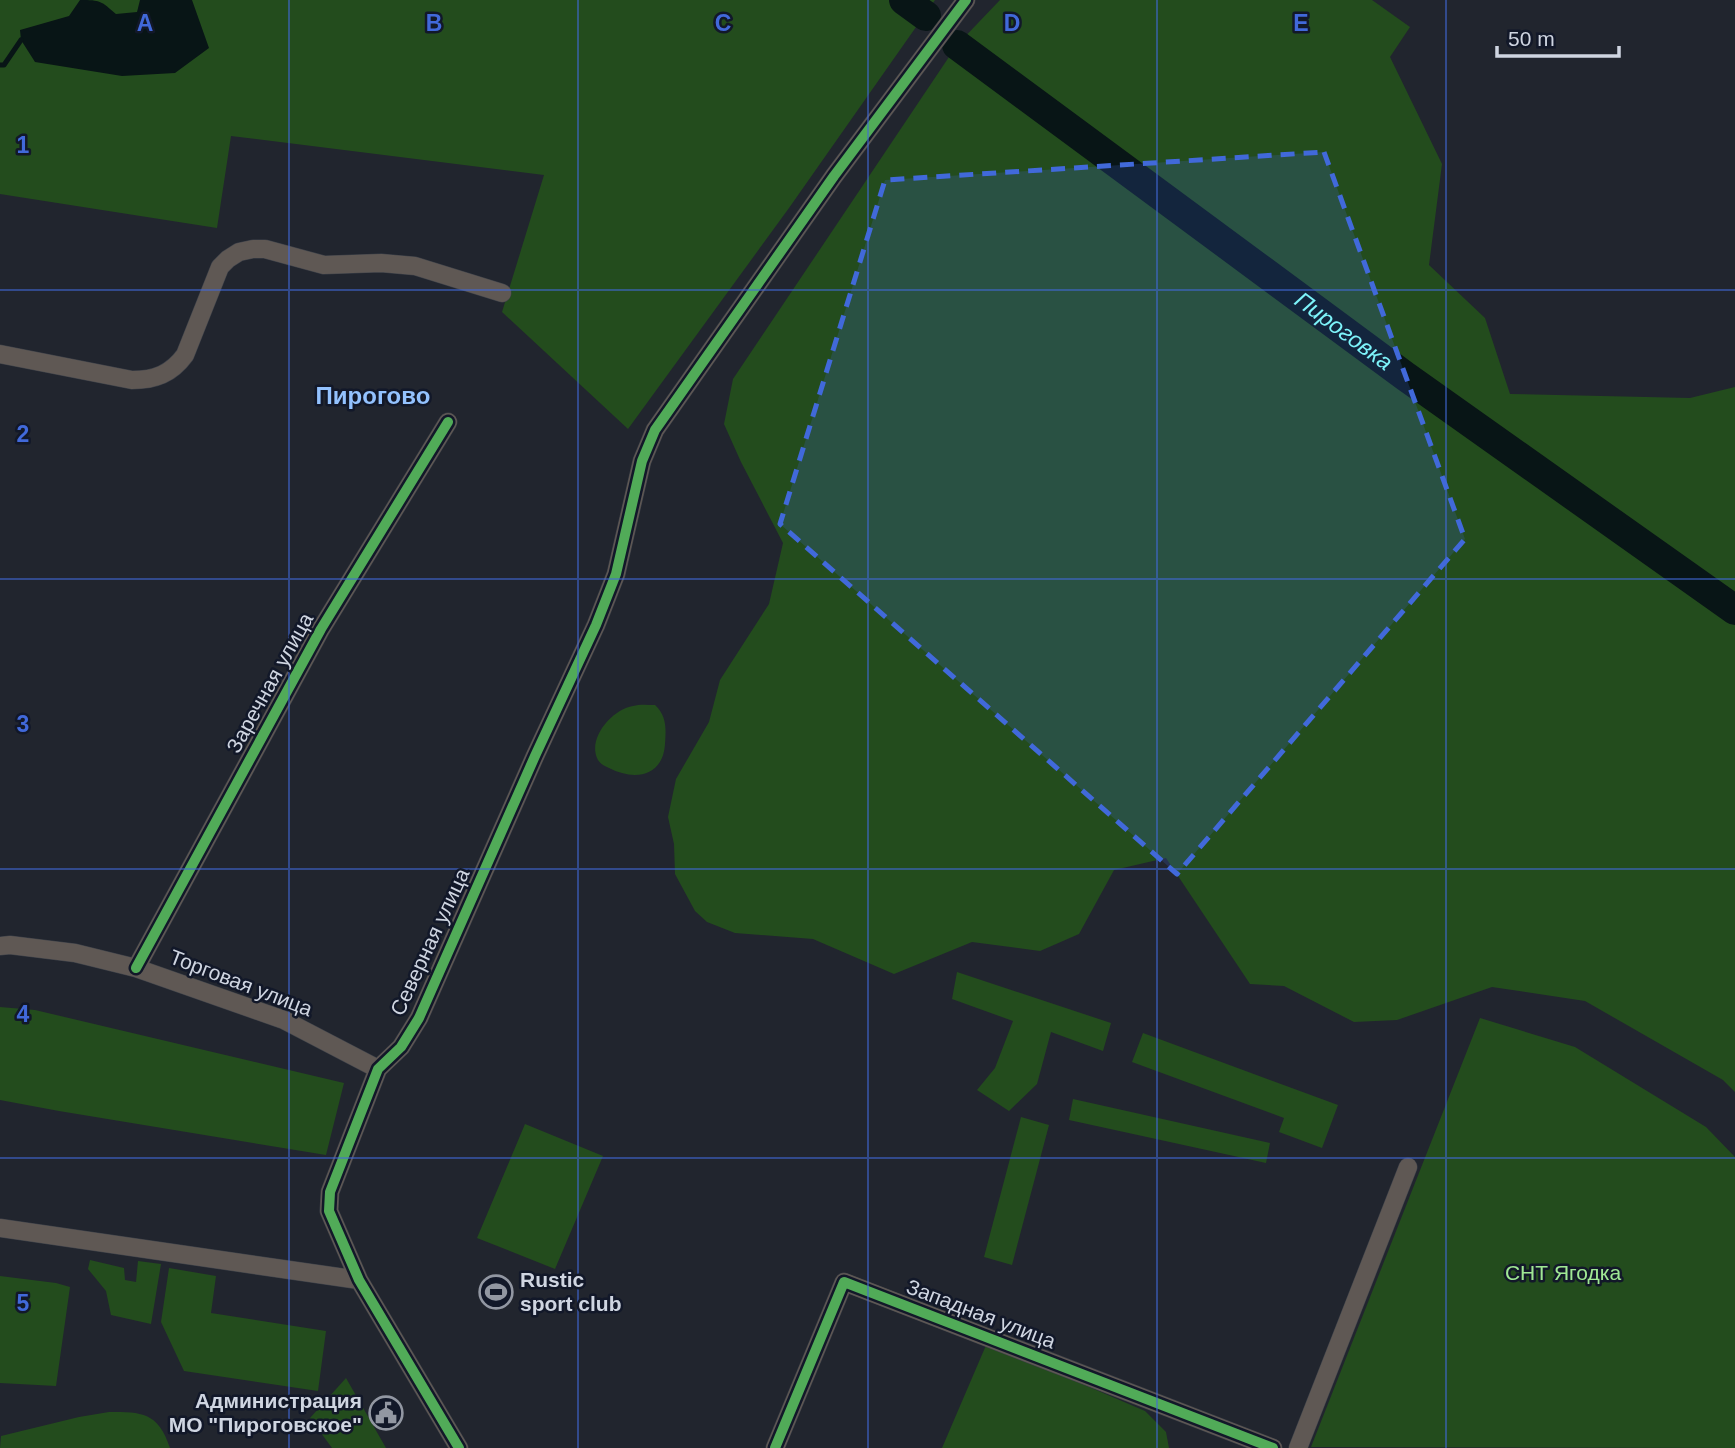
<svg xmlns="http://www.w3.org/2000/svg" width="1735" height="1448" font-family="Helvetica,sans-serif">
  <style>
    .green { fill: #234c1d }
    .water { fill: #081516 }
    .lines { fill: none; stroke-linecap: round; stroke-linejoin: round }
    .stream { stroke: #081516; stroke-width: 5 }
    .river { stroke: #081516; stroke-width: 30 }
    .minor-casing { stroke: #3e424a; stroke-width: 19 }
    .minor { stroke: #5f5854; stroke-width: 18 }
    .cycleway-casing { stroke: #121829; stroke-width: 15 }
    .cycleway { stroke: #51ab58; stroke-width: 10 }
    .marked { fill: #4169da; fill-opacity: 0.2; stroke: #4169da; stroke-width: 5; stroke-dasharray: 14 9; stroke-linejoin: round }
    .grid { fill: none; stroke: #4169da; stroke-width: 2; stroke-opacity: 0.55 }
    .labels { text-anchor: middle; stroke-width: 5; stroke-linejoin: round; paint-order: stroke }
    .street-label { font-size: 21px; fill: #cfd5e1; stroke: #121829 }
    .park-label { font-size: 21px; fill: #a0e894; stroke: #121829 }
    .poi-label { font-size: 21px; font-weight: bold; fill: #cfd5e1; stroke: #121829; text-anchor: start }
    .water-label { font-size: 23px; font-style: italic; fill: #7df3fa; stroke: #121829 }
    .quarter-label { font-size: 24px; font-weight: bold; fill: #93c2fe; stroke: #121829 }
    .grid-label { font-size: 23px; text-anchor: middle; font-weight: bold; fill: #4169da; stroke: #121829; stroke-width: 5; stroke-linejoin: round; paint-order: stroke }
  </style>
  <rect width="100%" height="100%" fill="#21252e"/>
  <path class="green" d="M 0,0 L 935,0 L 789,208 L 628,429 L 502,312 L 544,175 L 231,136 L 217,228 L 0,194 Z
    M 1000,0 L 1372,0 L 1410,27 L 1390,57 L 1442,164 L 1429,265 L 1485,318 L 1510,394 L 1690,398 L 1735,387 L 1735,1092 L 1723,1080 L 1585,1001 L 1492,987 L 1397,1020 L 1354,1022 L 1284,986 L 1250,984 L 1166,858 L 1114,870 L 1079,934 L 1040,951 L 972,942 L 894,974 L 813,939 L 735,933 L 707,922 L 695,911 L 675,874 L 674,844 L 668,817 L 676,779 L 709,722 L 720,680 L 769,604 L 783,543 L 741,462 L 724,424 L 733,379 L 957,45 Z
    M 655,705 C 667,716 666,729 665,744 C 663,777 634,781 609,768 C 604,766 599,763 597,758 C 588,737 613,709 633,706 C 640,704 648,705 655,705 Z
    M 957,972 L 1111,1023 L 1103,1051 L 1051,1032 L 1037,1084 L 1009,1111 L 977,1090 L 995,1068 L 1013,1021 L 952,999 Z
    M 0,1007 L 35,1010 L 344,1083 L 326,1155 L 59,1111 L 0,1100 Z
    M 1480,1018 L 1575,1047 L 1706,1127 L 1735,1157 L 1735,1448 L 1311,1447 Z
    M 1143,1033 L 1338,1105 L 1322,1148 L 1279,1132 L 1284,1118 L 1132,1062 Z
    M 1073,1099 L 1270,1143 L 1266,1163 L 1069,1120 Z
    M 1021,1117 L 1049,1125 L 1012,1265 L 984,1257 Z
    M 525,1124 L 603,1156 L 555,1269 L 477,1238 Z
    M 90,1260 L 124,1268 L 125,1280 L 136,1282 L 138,1261 L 161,1264 L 151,1324 L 111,1315 L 106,1291 L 88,1269 Z
    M 169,1268 L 216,1276 L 211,1313 L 326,1331 L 318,1391 L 184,1371 L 161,1322 Z
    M 0,1276 L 56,1283 L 70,1287 L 56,1386 L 0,1383 Z
    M 987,1343 L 1145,1411 L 1166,1432 L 1169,1448 L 942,1448 Z
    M 346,1378 L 386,1448 L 332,1448 L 310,1418 Z
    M 109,1412 C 142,1412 158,1412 170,1448 L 0,1448 L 1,1436 L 79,1417 Z"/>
  <path class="water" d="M 80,0 C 101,0 101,1 116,14 L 137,12 L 140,0 L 192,0 L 209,48 L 175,73 L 122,76 L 35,62 L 21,40 L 20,30 L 69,16 Z"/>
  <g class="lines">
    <path class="stream" d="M 0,65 L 4,65 L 21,40"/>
    <g class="river">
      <path d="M 904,0 L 926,16"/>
      <path id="s1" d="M 957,45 L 1405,376 L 1735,610"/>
    </g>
    <defs>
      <path id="minor" d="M 0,354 L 132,380 C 155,380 171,374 185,355 L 220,267 L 228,259 L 239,252 L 253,249 L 265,249 L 324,265 L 381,263 L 415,266 L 502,293
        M 0,946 L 10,945 L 75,953 L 136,968 L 284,1020 L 378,1069
        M 136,968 L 321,629 L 448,422
        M 0,1228 L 359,1280
        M 459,1448 L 359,1280 L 329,1211 L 330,1192 L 378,1069 L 401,1047 L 419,1018 L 535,756 L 596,625 L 616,574 L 642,461 L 655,430 L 834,176 L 966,0
        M 775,1448 L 844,1282 L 1273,1448
        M 1298,1448 L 1408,1167"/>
    </defs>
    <use href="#minor" class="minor-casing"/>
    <use href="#minor" class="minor"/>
    <defs>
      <path id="cycleway" d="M 136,968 L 321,629 L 448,422
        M 459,1448 L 359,1280 L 329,1211 L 330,1192 L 378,1069 L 401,1047 L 419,1018 L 535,756 L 596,625 L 616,574 L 642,461 L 655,430 L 834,176 L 966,0
        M 775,1448 L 844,1282 L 1273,1448"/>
    </defs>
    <use href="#cycleway" class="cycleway-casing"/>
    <use href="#cycleway" class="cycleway"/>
  </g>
  <path class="marked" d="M 1324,152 L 1465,539 L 1177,874 L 780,524 L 885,180 Z"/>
  <path class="grid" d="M 289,0 L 289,1448M 578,0 L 578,1448M 868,0 L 868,1448M 1157,0 L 1157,1448M 1446,0 L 1446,1448M 0,290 L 1735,290M 0,579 L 1735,579M 0,869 L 1735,869M 0,1158 L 1735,1158"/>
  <defs>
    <symbol id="stadium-ring" viewBox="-11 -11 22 22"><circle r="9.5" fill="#121829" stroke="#9297a2" stroke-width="1.5"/><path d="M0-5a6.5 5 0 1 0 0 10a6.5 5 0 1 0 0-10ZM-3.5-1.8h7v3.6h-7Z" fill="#9297a2"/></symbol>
    <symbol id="civic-ring" viewBox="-11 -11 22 22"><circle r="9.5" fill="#121829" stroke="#9297a2" stroke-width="1.5"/><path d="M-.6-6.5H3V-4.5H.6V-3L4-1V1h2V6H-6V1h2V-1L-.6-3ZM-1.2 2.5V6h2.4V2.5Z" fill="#9297a2"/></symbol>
  </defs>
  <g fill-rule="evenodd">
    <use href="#stadium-ring" x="477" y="1273" width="38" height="38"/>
    <use href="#civic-ring" x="367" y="1394" width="38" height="38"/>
  </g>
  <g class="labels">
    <g class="street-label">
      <text transform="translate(270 683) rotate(-61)" y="7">Заречная улица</text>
      <text transform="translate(430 942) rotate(-65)" y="7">Северная улица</text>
      <text transform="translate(241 983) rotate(21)" y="7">Торговая улица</text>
      <text transform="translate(981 1314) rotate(21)" y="7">Западная улица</text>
    </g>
    <g class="park-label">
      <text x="1563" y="1280">СНТ Ягодка</text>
    </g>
    <g class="poi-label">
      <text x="520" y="1287">Rustic<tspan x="520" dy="24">sport club</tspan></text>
      <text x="362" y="1408" text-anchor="end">Администрация<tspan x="362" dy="24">МО "Пироговское"</tspan></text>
    </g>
    <g class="water-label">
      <text dy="8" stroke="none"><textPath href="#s1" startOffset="481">Пироговка</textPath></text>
    </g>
    <g class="quarter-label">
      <text x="373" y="404">Пирогово</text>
    </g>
  </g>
  <g class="grid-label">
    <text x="145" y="31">A</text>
    <text x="434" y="31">B</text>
    <text x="723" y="31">C</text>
    <text x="1012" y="31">D</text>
    <text x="1301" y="31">E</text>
    <text x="23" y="153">1</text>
    <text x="23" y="442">2</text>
    <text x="23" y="732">3</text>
    <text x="23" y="1022">4</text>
    <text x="23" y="1311">5</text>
  </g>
  <path d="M1497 46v10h122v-10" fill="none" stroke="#cfd5e1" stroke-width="3.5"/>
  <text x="1508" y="46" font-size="21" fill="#cfd5e1" stroke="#121829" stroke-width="5" paint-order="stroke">50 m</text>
</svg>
